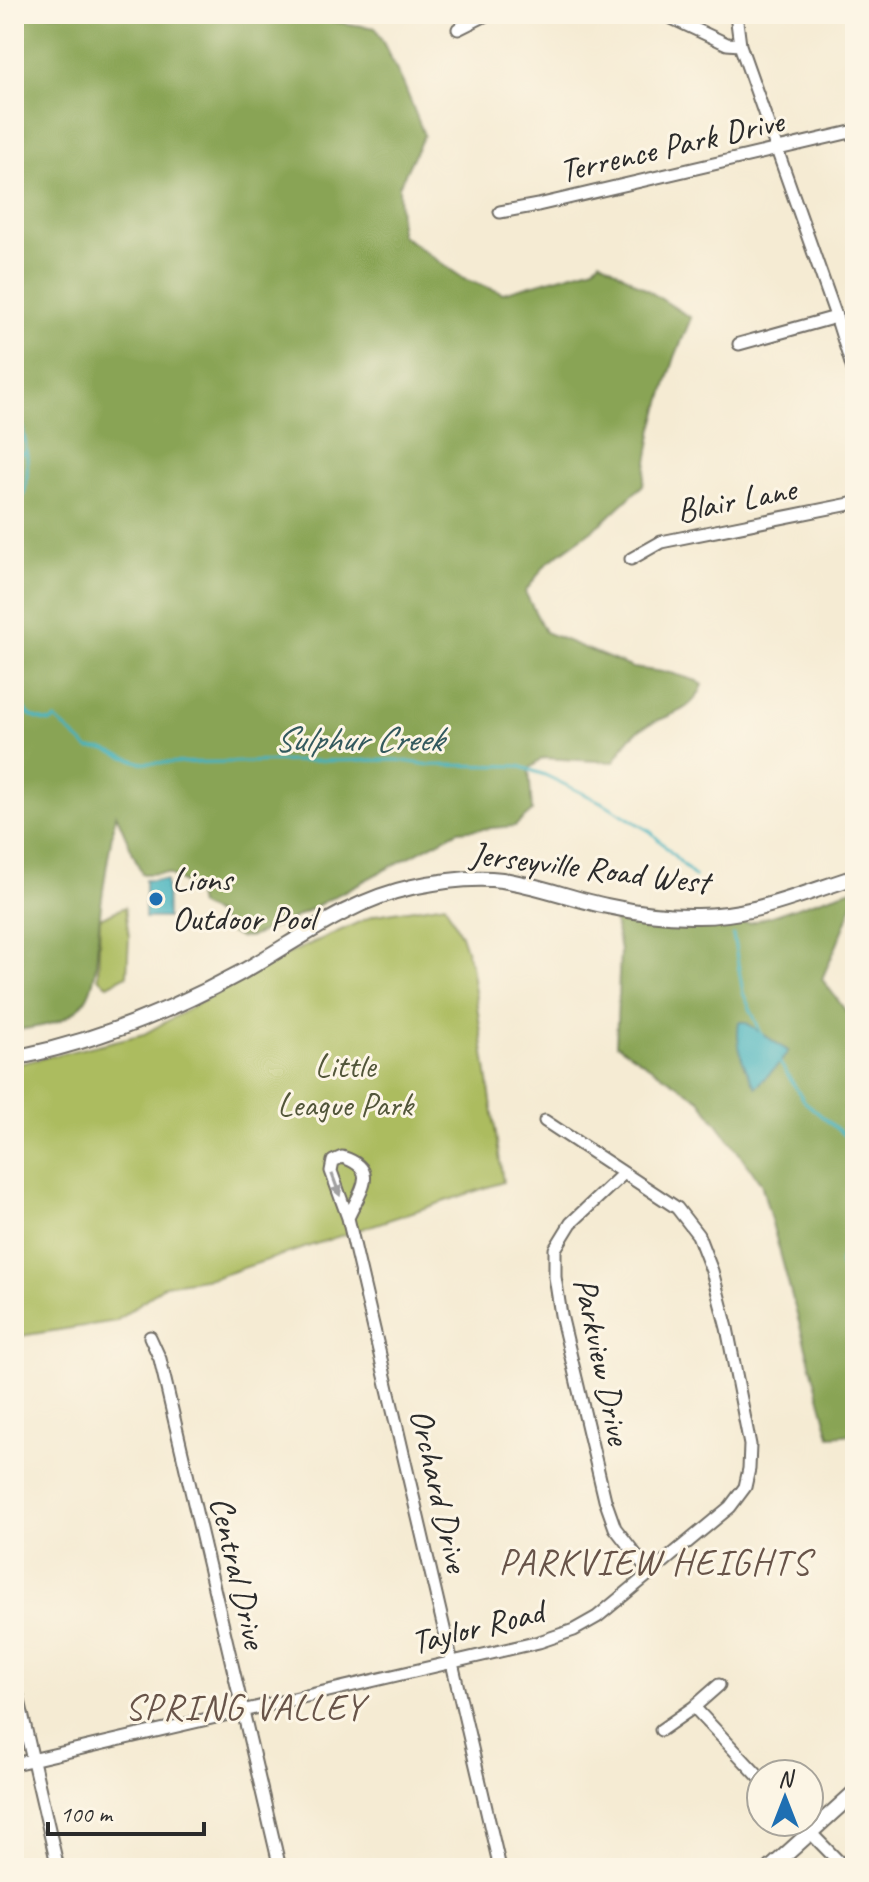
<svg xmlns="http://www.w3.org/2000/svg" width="869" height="1882" font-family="Caveat,sans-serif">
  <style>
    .green { fill: #acbc5e; stroke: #6c7444; stroke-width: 2 }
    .forest { fill: #89a455; stroke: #5a6840; stroke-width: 2; fill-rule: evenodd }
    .water { fill: #43b2be; stroke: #376e74; stroke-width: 2 }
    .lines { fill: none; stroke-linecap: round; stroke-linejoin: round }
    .stream { stroke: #43b2be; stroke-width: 3 }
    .minor-casing { stroke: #726e66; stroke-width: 15 }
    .major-casing { stroke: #726e66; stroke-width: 18 }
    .minor { stroke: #fff; stroke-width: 11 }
    .major { stroke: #fff; stroke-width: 14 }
    .oneway { fill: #a0a0a0 }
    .poi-dot { fill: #1f6fb2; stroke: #fcf5e5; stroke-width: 3 }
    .labels { text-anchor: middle; stroke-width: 6; stroke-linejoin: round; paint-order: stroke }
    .street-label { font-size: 34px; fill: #2b2b2b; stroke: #fcf5e5 }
    .poi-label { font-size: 34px; fill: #2b2b2b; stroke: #fcf5e5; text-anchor: start }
    .park-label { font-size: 34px; fill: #52563a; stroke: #fcf5e5 }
    .water-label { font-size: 36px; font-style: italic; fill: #335a5e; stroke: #fcf5e5 }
    .neighbourhood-label { font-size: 36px; letter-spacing: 2px; fill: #685449; stroke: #fcf5e5 }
  </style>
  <rect width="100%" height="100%" fill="#fcf5e5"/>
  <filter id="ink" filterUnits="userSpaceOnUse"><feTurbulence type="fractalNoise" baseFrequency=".0125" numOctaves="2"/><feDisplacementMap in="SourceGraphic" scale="16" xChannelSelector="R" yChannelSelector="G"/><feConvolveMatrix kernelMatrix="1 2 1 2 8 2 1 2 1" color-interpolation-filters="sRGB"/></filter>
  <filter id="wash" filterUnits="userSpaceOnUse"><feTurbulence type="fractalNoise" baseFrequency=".006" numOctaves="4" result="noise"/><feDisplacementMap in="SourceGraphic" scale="32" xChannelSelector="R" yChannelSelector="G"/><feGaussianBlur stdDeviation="1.8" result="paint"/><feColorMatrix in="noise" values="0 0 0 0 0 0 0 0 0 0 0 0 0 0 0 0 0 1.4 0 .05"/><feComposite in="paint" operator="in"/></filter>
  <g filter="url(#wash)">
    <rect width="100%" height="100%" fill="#f5ebd3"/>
    <path class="green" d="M 445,904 L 461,935 L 471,965 L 503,1182 L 216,1277 L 165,1285 L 116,1321 L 14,1337 L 14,1065 L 144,1034 L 281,957 L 375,915 Z
      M 125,907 L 129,937 L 127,975 L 108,985 L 98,978 L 100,918 Z"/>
    <path class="forest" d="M 14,14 L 313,14 L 323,20 L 376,28 L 404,85 L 424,135 L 399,186 L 400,234 L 464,279 L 503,293 L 594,267 L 600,260 L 691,318 L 675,357 L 653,428 L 643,485 L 602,523 L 547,563 L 525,592 L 545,632 L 633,668 L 671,673 L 697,681 L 703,685 C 690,720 653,714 632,736 C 625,743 619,754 614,762 L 543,758 L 529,769 L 532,811 L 515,826 L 458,831 L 286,922 L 253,936 L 239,938 L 226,930 L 216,914 L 198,905 L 195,890 L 167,873 L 142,874 L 116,814 C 110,844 105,875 101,905 C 92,978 109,1022 14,1030 Z
      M 855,888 C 855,909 831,957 822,979 L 855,1023 L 855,1434 L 830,1436 L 761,1183 L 700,1100 L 616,1044 L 620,951 L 614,918 L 621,914 L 685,924 L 750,923 ZM 745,1022 L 788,1051 L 744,1067 Z"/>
    <path class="water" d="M 145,880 L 166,880 L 167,918 L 145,918 Z
      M 739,1022 L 745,1022 L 788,1051 L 780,1063 L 756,1087 C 743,1066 735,1047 739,1022 Z"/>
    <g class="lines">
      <path class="stream" d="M 14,402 C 24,426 30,458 26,484 C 24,498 18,513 14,527
        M 14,458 L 24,452
        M 14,691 C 25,712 28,719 51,722 L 55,719 L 89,749 L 103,749 L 142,763 L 397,760 L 430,765 L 519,766 L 545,775 L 605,804 L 651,832 L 695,877
        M 733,935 L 743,993 L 762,1035
        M 780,1063 L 805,1102 L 851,1141 L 854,1154 L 848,1230 L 840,1262 L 855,1310"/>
    </g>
  </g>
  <g filter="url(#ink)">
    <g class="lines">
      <defs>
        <path id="minor" d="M 663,14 L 727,44 L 740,45
          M 736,14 L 740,45 L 836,316 L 855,376
          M 458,29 L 488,14
          M 500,212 L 538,205 L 855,131
          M 739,344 L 836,317
          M 631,559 L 661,542 L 855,503
          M 624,1173 L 571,1223 L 555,1249 L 555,1277 L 561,1315 L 605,1500 L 615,1528 L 651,1574
          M 348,1218 C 360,1191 381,1169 342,1157 L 333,1161 L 331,1171 L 348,1218 L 500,1868
          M 150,1337 L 160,1359 L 280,1868
          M 14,1679 L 58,1868
          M 694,1707 L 719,1685
          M 661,1730 L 694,1707 L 761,1779
          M 14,1764 L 539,1642 L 574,1630 L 597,1617 L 730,1507 L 745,1487 L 749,1469 L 750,1445 L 727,1328 L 712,1271 L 698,1235 L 677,1208 L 545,1121
          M 800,1822 L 845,1868"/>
        <path id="major" d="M 14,1058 C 93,1042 169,1012 240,973 C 296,942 347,901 412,887 C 440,881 472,876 502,880 C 538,885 572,899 607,906 C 634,912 664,916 691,916 C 749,918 801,894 855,877
          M 771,1868 L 855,1792"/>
      </defs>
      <use href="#minor" class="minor-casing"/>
      <use href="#major" class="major-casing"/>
      <use href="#minor" class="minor"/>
      <use href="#major" class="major"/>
    </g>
    <defs><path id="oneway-solid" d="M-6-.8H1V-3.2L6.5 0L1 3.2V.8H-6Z" transform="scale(2)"/></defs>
    <use class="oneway" href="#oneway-solid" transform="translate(336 1185) rotate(70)"/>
  </g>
  <circle class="poi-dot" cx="156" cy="899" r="8"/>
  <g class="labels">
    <g class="street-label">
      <text transform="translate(671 145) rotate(-13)" y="12">Terrence Park Drive</text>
      <text transform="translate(736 499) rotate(-11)" y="12">Blair Lane</text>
      <text transform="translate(590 867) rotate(7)" y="12">Jerseyville Road West</text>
      <text transform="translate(603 1361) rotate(78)" y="12">Parkview Drive</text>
      <text transform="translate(440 1490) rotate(77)" y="12">Orchard Drive</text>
      <text transform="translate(239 1572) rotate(77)" y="12">Central Drive</text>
      <text transform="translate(477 1626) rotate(-14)" y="12">Taylor Road</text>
    </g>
    <g class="poi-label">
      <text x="172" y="891">Lions<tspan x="172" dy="39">Outdoor Pool</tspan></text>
    </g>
    <g class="park-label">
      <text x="345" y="1077">Little<tspan x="345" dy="39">League Park</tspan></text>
    </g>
    <g class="water-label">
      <text x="358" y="751">Sulphur Creek</text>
    </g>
    <g class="neighbourhood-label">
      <text x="655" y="1574">PARKVIEW HEIGHTS</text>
      <text x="245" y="1719">SPRING VALLEY</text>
    </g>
  </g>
  <rect width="869" height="1882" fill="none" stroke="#fcf5e5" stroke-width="48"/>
  <g transform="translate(785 1798)"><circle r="38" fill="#fcf5e5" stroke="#a8a49b" stroke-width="2"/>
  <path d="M0-6L14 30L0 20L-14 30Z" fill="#1f6fb2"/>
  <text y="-12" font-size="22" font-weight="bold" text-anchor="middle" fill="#2b2b2b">N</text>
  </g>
  <path d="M48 1822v12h156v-12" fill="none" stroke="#2b2b2b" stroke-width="4"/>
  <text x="60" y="1822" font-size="24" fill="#2b2b2b" stroke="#fcf5e5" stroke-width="6" paint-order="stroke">100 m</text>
</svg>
